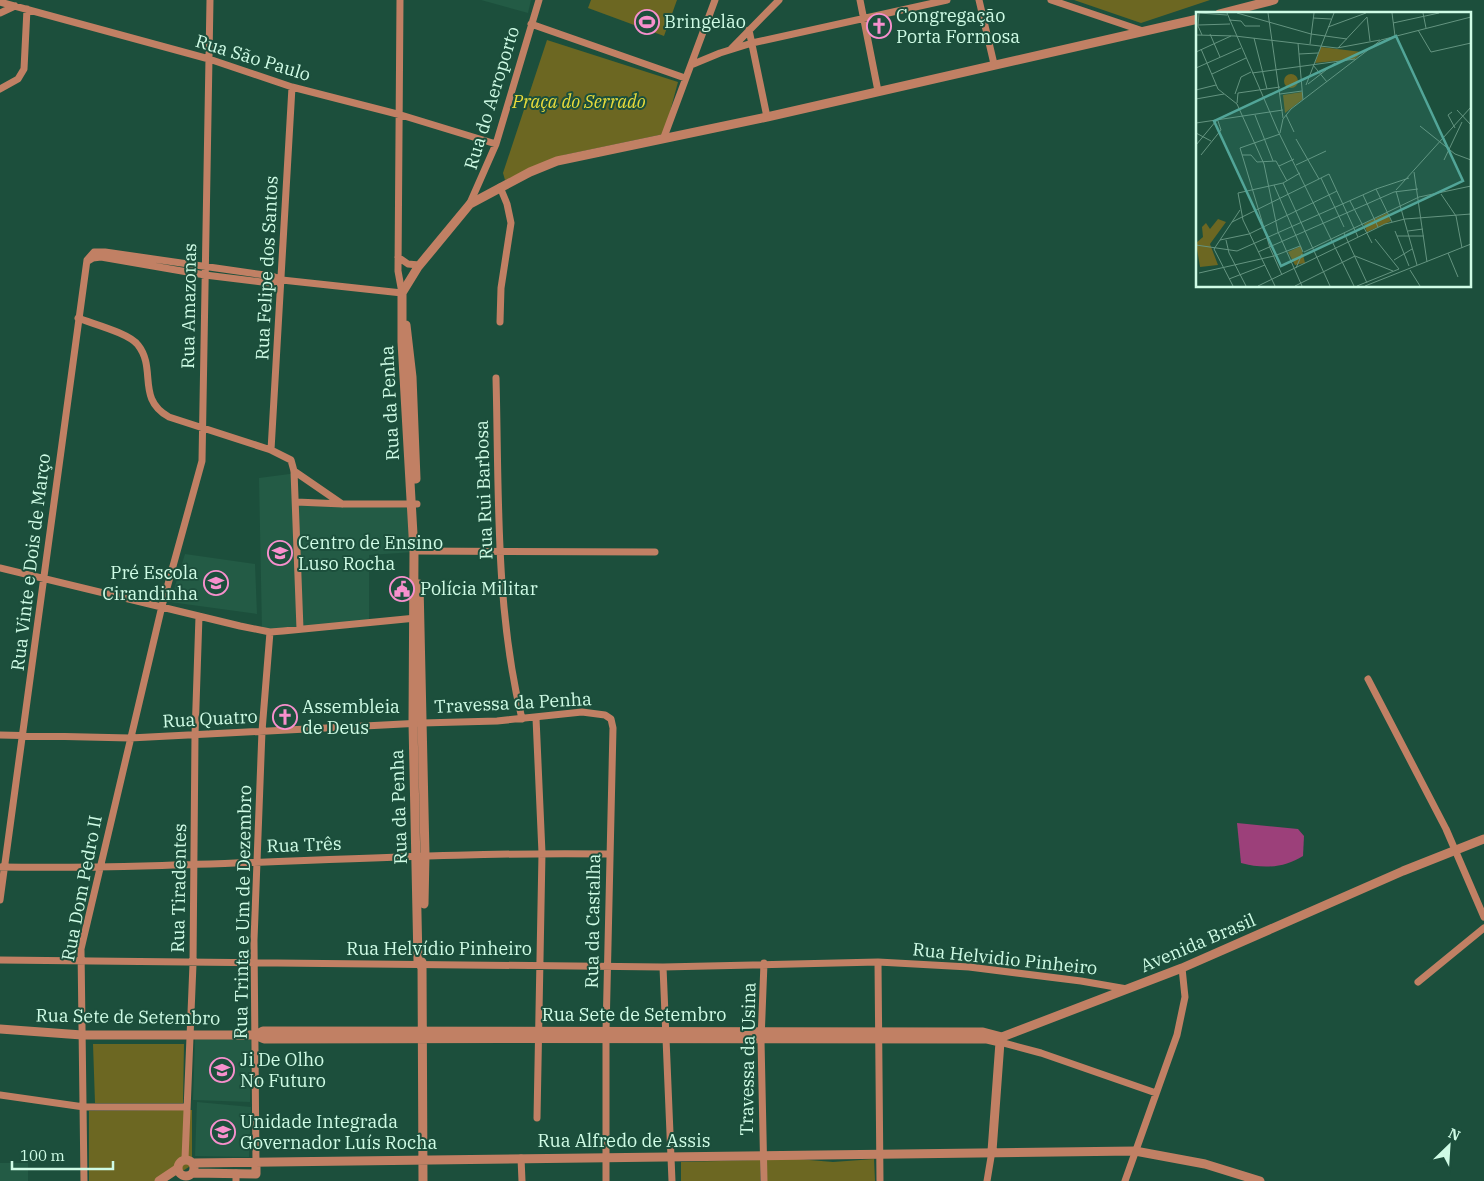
<svg xmlns="http://www.w3.org/2000/svg" width="1484" height="1181" font-family="'IBM Plex Serif',serif">
  <style>
    .built { fill: #235b45 }
    .green { fill: #6c6722 }
    .water { fill: #9c407a }
    .lines { fill: none; stroke-linecap: round; stroke-linejoin: round }
    .minor { stroke: #c18064; stroke-width: 7 }
    .tertiary { stroke: #c18064; stroke-width: 9 }
    .labels { text-anchor: middle; stroke-width: 4; stroke-linejoin: round; paint-order: stroke }
    .poi-label { font-size: 18px; fill: #cffce6; stroke: #1c4f3c; text-anchor: start }
    .street-label { font-size: 18px; fill: #cffce6; stroke: #1c4f3c }
    .park-label { font-size: 18px; font-style: italic; fill: #e9dc3b; stroke: #1c4f3c }
    .inset-road { fill: none; stroke: #649480; stroke-width: 1 }
    .view { fill: #52a598; fill-opacity: 0.15; stroke: #52a598; stroke-width: 2.5 }
    .inset-edge { fill: none; stroke: #cffce6; stroke-width: 2.5 }
  </style>
  <rect width="100%" height="100%" fill="#1c4f3c"/>
  <path class="built" d="M 481,0 L 531,0 L 528,13 Z
    M 297,473 L 298,504 L 412,508 L 414,552 L 369,555 L 369,621 L 262,631 L 259,478 Z
    M 185,554 L 255,564 L 257,614 L 170,602 Z
    M 195,1038 L 251,1039 L 250,1102 L 193,1100 Z
    M 197,1102 L 251,1107 L 249,1157 L 195,1156 Z
    M 0,1163 L 28,1163 L 28,1181 L 0,1181 Z"/>
  <path class="green" d="M 591,0 L 677,0 L 664,36 L 588,8 Z
    M 1074,0 L 1210,0 L 1141,23 Z
    M 547,40 L 678,82 L 664,134 L 564,155 L 505,180 L 503,173 Z
    M 184,1044 L 183,1103 L 95,1103 L 93,1044 Z
    M 192,1110 L 192,1165 L 167,1181 L 89,1181 L 89,1111 Z
    M 762,1156 L 833,1162 L 874,1159 L 875,1181 L 764,1181 Z
    M 760,1160 L 760,1181 L 681,1181 L 681,1162 Z"/>
  <path class="water" d="M 1237,823 L 1298,829 L 1304,836 L 1303,856 C 1284,868 1263,869 1241,863 Z"/>
  <g class="lines">
    <path class="minor" d="M 860,0 L 878,91
      M 979,0 L 994,64
      M 1051,0 L 1143,31
      M 0,2 L 209,59 L 292,87 L 401,115 L 496,144
      M 0,13 L 15,6
      M 531,24 L 685,78
      M 749,30 L 767,117
      M 731,49 L 779,0
      M 691,65 L 720,53 L 752,43 L 947,0
      M 0,89 L 18,79 L 24,69 L 27,9
      M 664,137 L 715,0
      M 500,187 L 507,204 L 511,223 L 501,288 L 500,322
      M 470,203 L 496,144 L 539,0
      M 398,257 L 408,264 L 419,265
      M 88,261 L 93,258 L 101,257 L 205,275 L 270,283 L 282,280 L 402,293 L 398,271 L 400,0
      M 78,318 C 93,324 129,333 138,345 C 157,369 136,399 169,417 L 271,450 L 291,460 L 294,471 L 300,629
      M 496,378 C 499,492 495,608 522,719
      M 271,450 L 292,87
      M 294,471 L 342,504
      M 296,502 L 343,504 L 417,504
      M 414,551 L 655,552
      M 0,568 L 240,626 L 270,632 L 283,631 L 416,618
      M 1368,679 L 1446,829 L 1484,917
      M 536,718 L 542,853 L 537,1118
      M 0,735 L 130,738 L 422,723 L 497,721 L 582,712 L 605,715 L 611,719 L 613,728 L 606,1032 L 606,1181
      M 0,867 C 203,870 406,851 609,854
      M 0,900 L 87,260 L 94,252 L 105,252 L 272,276 L 282,280
      M 0,960 L 663,967 L 878,962 L 969,967 L 1081,981 L 1127,989
      M 878,962 L 880,1181
      M 764,963 L 761,1040 L 764,1181
      M 663,967 L 672,1181
      M 1418,982 L 1484,928
      M 1000,1042 L 1041,1053 L 1156,1093
      M 0,1095 L 84,1107 L 187,1107
      M 521,1158 L 522,1181
      M 185,1159 L 193,964 L 195,735 L 199,616
      M 256,1163 L 254,940 L 262,731 L 270,632
      M 236,1173 L 236,1181
      M 84,1181 L 81,949 L 162,606 L 202,461 L 210,0
      M 987,1181 L 992,1151
      M 1125,1181 L 1177,1035 L 1185,997 L 1182,968"/>
    <path class="tertiary" d="M 1219,14 L 1274,0
      M 406,325 L 412,377 L 416,479
      M 419,584 L 425,855 L 424,904
      M 422,962 L 423,1181
      M 421,966 L 418,962 L 413,723 L 414,552 L 402,342 L 402,293 L 418,267 L 470,204 L 530,172 L 557,161 L 767,117 L 1198,19
      M 0,1029 L 82,1035 L 255,1035 L 264,1039 C 505,1038 746,1039 987,1039 L 1000,1042
      M 255,1035 L 263,1031 L 983,1032 L 1002,1037
      M 1002,1037 L 1182,968 L 1403,871 L 1484,839
      M 992,1151 L 1000,1042 L 1002,1038
      M178 1168a8 8 0 1 1 16 0a8 8 0 1 1-16 0Z
      M 193,1163 L 1135,1151 L 1205,1164 L 1260,1181
      M 193,1173 L 256,1174 L 256,1163
      M 159,1181 L 177,1169"/>
  </g>
  <defs>
    <symbol id="stadium-ring" viewBox="-11 -11 22 22"><circle r="9.5" fill="#1c4f3c" stroke="#f790cd" stroke-width="1.5"/><path d="M0-5a6.5 5 0 1 0 0 10a6.5 5 0 1 0 0-10ZM-3.5-1.8h7v3.6h-7Z" fill="#f790cd"/></symbol>
    <symbol id="church-ring" viewBox="-11 -11 22 22"><circle r="9.5" fill="#1c4f3c" stroke="#f790cd" stroke-width="1.5"/><path d="M-1.2-6h2.4v3.5h3.3v2.4h-3.3V6h-2.4V-.1h-3.3v-2.4h3.3Z" fill="#f790cd"/></symbol>
    <symbol id="school-ring" viewBox="-11 -11 22 22"><circle r="9.5" fill="#1c4f3c" stroke="#f790cd" stroke-width="1.5"/><path d="M0-5L7-2L0 1L-7-2ZM-4 1L0 2.5L4 1V4Q0 6-4 4Z" fill="#f790cd"/></symbol>
    <symbol id="civic-ring" viewBox="-11 -11 22 22"><circle r="9.5" fill="#1c4f3c" stroke="#f790cd" stroke-width="1.5"/><path d="M-.6-6.5H3V-4.5H.6V-3L4-1V1h2V6H-6V1h2V-1L-.6-3ZM-1.2 2.5V6h2.4V2.5Z" fill="#f790cd"/></symbol>
  </defs>
  <g fill-rule="evenodd">
    <use href="#stadium-ring" x="633" y="8" width="28" height="28"/>
    <use href="#church-ring" x="865" y="12" width="28" height="28"/>
    <use href="#school-ring" x="266" y="539" width="28" height="28"/>
    <use href="#school-ring" x="202" y="569" width="28" height="28"/>
    <use href="#civic-ring" x="388" y="575" width="28" height="28"/>
    <use href="#church-ring" x="271" y="703" width="28" height="28"/>
    <use href="#school-ring" x="208" y="1056" width="28" height="28"/>
    <use href="#school-ring" x="209" y="1118" width="28" height="28"/>
  </g>
  <g class="labels">
    <g class="poi-label">
      <text x="896" y="22">Congregação<tspan x="896" dy="21">Porta Formosa</tspan></text>
      <text x="664" y="28">Bringelão</text>
      <text x="298" y="549">Centro de Ensino<tspan x="298" dy="21">Luso Rocha</tspan></text>
      <text x="198" y="579" text-anchor="end">Pré Escola<tspan x="198" dy="21">Cirandinha</tspan></text>
      <text x="420" y="595">Polícia Militar</text>
      <text x="302" y="713">Assembleia<tspan x="302" dy="21">de Deus</tspan></text>
      <text x="240" y="1066">Ji De Olho<tspan x="240" dy="21">No Futuro</tspan></text>
      <text x="240" y="1128">Unidade Integrada<tspan x="240" dy="21">Governador Luís Rocha</tspan></text>
    </g>
    <g class="street-label">
      <text transform="translate(253 58) rotate(17)" y="6">Rua São Paulo</text>
      <text transform="translate(492 98) rotate(-73)" y="6">Rua do Aeroporto</text>
      <text transform="translate(267 268) rotate(-87)" y="6">Rua Felipe dos Santos</text>
      <text transform="translate(189 306) rotate(-89)" y="6">Rua Amazonas</text>
      <text transform="translate(390 403) rotate(-93)" y="6">Rua da Penha</text>
      <text transform="translate(484 490) rotate(-92)" y="6">Rua Rui Barbosa</text>
      <text transform="translate(31 562) rotate(-83)" y="6">Rua Vinte e Dois de Março</text>
      <text transform="translate(513 703) rotate(-3)" y="6">Travessa da Penha</text>
      <text transform="translate(210 719) rotate(-3)" y="6">Rua Quatro</text>
      <text transform="translate(399 807) rotate(-92)" y="6">Rua da Penha</text>
      <text transform="translate(304 845) rotate(-2)" y="6">Rua Três</text>
      <text transform="translate(82 888) rotate(-79)" y="6">Rua Dom Pedro II</text>
      <text transform="translate(179 888) rotate(-89)" y="6">Rua Tiradentes</text>
      <text transform="translate(243 912) rotate(-89)" y="6">Rua Trinta e Um de Dezembro</text>
      <text transform="translate(593 921) rotate(-89)" y="6">Rua da Castalha</text>
      <text transform="translate(1198 943) rotate(-23)" y="6">Avenida Brasil</text>
      <text x="439" y="955">Rua Helvídio Pinheiro</text>
      <text transform="translate(1005 959) rotate(6)" y="6">Rua Helvidio Pinheiro</text>
      <text x="634" y="1021">Rua Sete de Setembro</text>
      <text transform="translate(128 1017) rotate(1)" y="6">Rua Sete de Setembro</text>
      <text transform="translate(748 1059) rotate(-89)" y="6">Travessa da Usina</text>
      <text x="624" y="1147">Rua Alfredo de Assis</text>
    </g>
    <g class="park-label">
      <text x="579" y="108">Praça do Serrado</text>
    </g>
  </g>
  <g transform="translate(1196 12)">
    <rect width="275" height="275" fill="#1c4f3c"/>
    <path d="M 125,35 L 166,40 L 159,47 L 119,51 ZM88 69a7 7 0 1 1 14 0a7 7 0 1 1-14 0ZM 106,80 L 107,87 L 89,101 L 87,83 ZM 191,201 L 195,209 L 171,220 L 168,212 ZM 22,207 L 30,210 L 14,232 L 22,253 L 4,255 L 0,231 L 7,225 L 6,215 L 10,211 L 14,217 ZM 105,234 L 109,251 L 99,253 L 92,240 Z" fill="#6c6722"/>
    <path class="inset-road" d="M 3,1 L 31,3M 3,1 L 2,14 L 6,23M 31,1 L 82,119 L 158,274M 41,1 L 115,22 L 151,27M 72,1 L 87,106M 196,1 L 199,24M 227,1 L 230,16M 171,5 L 174,29M 117,6 L 135,7M 33,8 L 45,9 L 49,14 L 64,14M 197,11 L 243,1M 2,13 L 34,12M 132,15 L 170,1M 222,18 L 235,40 L 275,31M 14,22 L 24,45M 0,23 L 39,24 L 141,36 L 184,28M 58,26 L 71,77M 102,31 L 107,88M 114,32 L 118,1M 142,36 L 171,5M 5,37 L 22,77 L 41,92 L 68,152 L 82,220 L 106,274M 0,40 L 35,24M 103,42 L 122,41M 117,53 L 131,70M 0,56 L 45,36M 56,61 L 159,47M 16,62 L 50,46M 112,72 L 139,51M 110,73 L 138,1M 0,78 L 20,73M 39,82 L 45,65 L 55,60M 84,82 L 106,79M 0,87 L 28,82M 41,91 L 42,81 L 84,75M 261,98 L 275,113M 256,100 L 252,103 L 259,116M 59,103 L 77,149M 90,103 L 98,120M 0,111 L 87,98M 224,114 L 259,142 L 275,148M 0,121 L 15,129M 84,121 L 87,107 L 95,97 L 185,28 L 275,5M 100,127 L 123,167M 0,133 L 20,109M 44,136 L 74,236 L 86,263M 44,136 L 84,122M 5,143 L 25,118 L 22,109M 46,143 L 55,143 L 61,150 L 80,149 L 91,169M 248,148 L 266,110M 100,153 L 130,139M 83,154 L 98,147M 218,160 L 231,250M 125,166 L 148,215M 87,171 L 134,274M 78,173 L 107,240M 180,177 L 196,210M 200,178 L 275,95M 200,179 L 221,253M 245,182 L 260,204 L 266,236M 167,183 L 182,215M 154,189 L 176,231M 36,210 L 133,162 L 162,225M 199,219 L 213,254M 212,219 L 227,217M 148,221 L 171,271M 201,224 L 228,224M 179,227 L 203,257M 24,228 L 53,222 L 141,179M 30,228 L 33,241 L 50,274M 0,233 L 41,239 L 180,177 L 213,166M 62,240 L 198,180 L 222,177M 108,240 L 223,185 L 275,174M 252,241 L 262,265M 198,248 L 216,237M 100,256 L 106,242M 214,258 L 224,274M 3,261 L 78,244 L 104,234M 33,267 L 69,253M 37,274 L 18,237 L 44,198M 62,274 L 189,212 L 209,207 L 275,202M 79,274 L 47,208 L 42,181 L 87,171 L 104,161M 99,274 L 159,244 L 197,259M 161,274 L 203,257M 169,274 L 275,232"/>
    <path class="view" d="M 200,24 L 267,169 L 85,254 L 18,109 Z"/>
    <rect width="275" height="275" class="inset-edge"/>
  </g>
  <g transform="translate(1449 1146) rotate(25)" stroke="#1c4f3c" stroke-width="4" paint-order="stroke">
  <path d="M0-4L9 19L0 12L-9 19Z" fill="#cffce6"/>
  <text y="-8" font-size="14" font-weight="bold" text-anchor="middle" fill="#cffce6">N</text>
  </g>
  <path d="M12 1161v8h101v-8" fill="none" stroke="#cffce6" stroke-width="2.5"/>
  <text x="20" y="1161" font-size="15" fill="#cffce6" stroke="#1c4f3c" stroke-width="4" paint-order="stroke">100 m</text>
</svg>
